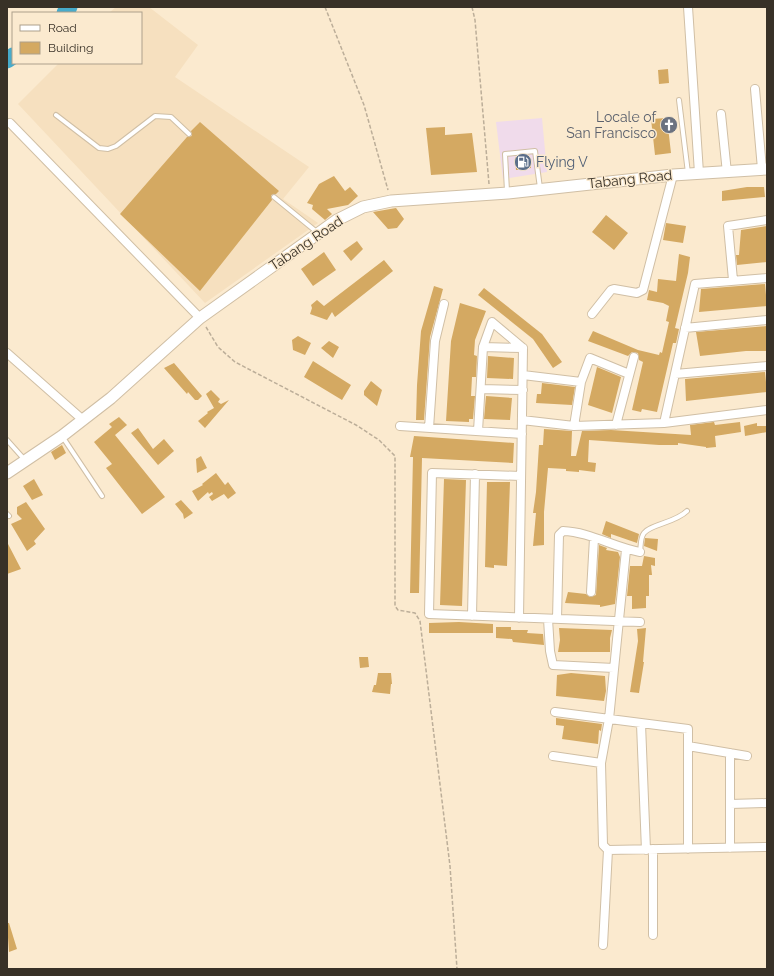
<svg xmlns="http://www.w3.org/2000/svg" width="774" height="976" font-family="Raleway,sans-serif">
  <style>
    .commercial { fill: #f0dbeb }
    .built { fill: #f6e0bf }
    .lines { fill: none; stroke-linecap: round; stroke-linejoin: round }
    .river { stroke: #47abcb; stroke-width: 17 }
    .building { fill: #d4a962 }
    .service-casing { stroke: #d0bfa5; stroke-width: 6 }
    .minor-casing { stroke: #d0bfa5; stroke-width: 10 }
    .secondary-casing { stroke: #d0bfa5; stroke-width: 13 }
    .path { stroke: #bcae99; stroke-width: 1.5; stroke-dasharray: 4 2; stroke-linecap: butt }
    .service { stroke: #fff; stroke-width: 4 }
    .minor { stroke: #fff; stroke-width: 8 }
    .secondary { stroke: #fff; stroke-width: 11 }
    .labels { text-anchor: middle; stroke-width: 3; stroke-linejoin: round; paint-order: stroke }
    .worship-label { font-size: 14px; fill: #5b616d; stroke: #fbeacf; text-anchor: end }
    .service-label { font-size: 14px; fill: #4e5e75; stroke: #fbeacf; text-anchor: start }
    .street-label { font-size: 14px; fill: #383127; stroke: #fbeacf }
  </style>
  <rect width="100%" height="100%" fill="#fbeacf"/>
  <path class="commercial" d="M 542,118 L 547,172 L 503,179 L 496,122 Z"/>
  <path class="built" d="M 116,7 L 149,7 L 198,45 L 175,77 L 309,167 L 283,199 L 318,223 L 205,303 L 18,104 L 59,63 L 141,63 L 141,13 L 109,13 Z"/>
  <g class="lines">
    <path class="river" d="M 65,13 L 69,7
      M 7,60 L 13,56"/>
  </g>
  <path class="building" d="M 668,69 L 669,83 L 659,84 L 658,70 Z
    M 667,118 L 671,153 L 655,155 L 651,119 Z
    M 200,122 L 279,191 L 276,194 L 271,195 L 272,200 L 200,291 L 120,214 L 187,137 L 192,136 L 191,131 Z
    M 445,127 L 445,135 L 472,133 L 477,172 L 431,175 L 426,128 Z
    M 529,155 L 531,168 L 516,170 L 515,157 Z
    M 334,176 L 345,191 L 350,187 L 358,196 L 348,205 L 327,209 L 332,214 L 325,220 L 312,209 L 313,205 L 307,203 L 319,184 Z
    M 747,187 L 764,187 L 765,197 L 722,201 L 722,191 Z
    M 396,208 L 404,219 L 397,228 L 388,229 L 373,212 Z
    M 606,215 L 628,233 L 614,250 L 592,232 Z
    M 666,223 L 686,226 L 683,243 L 663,240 Z
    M 767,226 L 767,262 L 737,265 L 736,255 L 739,255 L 741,230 Z
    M 357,241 L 363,249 L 351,261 L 343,251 Z
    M 324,252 L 336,270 L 313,286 L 301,269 Z
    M 679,254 L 690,257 L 688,273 L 675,328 L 679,329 L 676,343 L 673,343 L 657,412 L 642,409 L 641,412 L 632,410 L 643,362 L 639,360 L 638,353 L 632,352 L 628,356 L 588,341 L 593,331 L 638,350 L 659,355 L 660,352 L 662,353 L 669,322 L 666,321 L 669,306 L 663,303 L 647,300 L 649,290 L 657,292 L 658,279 L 676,281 Z
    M 384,260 L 393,271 L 335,317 L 332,312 L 327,320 L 310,314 L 312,308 L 311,305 L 317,300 L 324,306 Z
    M 765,284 L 767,306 L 699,312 L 701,289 Z
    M 434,286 L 443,289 L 430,337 L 424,420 L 416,420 L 417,385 L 421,331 Z
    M 484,288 L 542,334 L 562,362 L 553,368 L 533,339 L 478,295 Z
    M 460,303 L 486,311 L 475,340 L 474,355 L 477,356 L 476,377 L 472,377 L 471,396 L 475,396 L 473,419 L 469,419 L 469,422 L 446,421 L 451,341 Z
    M 767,326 L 767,351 L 746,351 L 700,356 L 696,332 Z
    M 298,336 L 311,343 L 305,355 L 293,350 L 292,340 Z
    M 329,341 L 339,347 L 333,358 L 321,348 Z
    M 488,356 L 514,358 L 513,379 L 487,378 Z
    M 313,361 L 351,385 L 342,400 L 304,377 Z
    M 174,363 L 202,396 L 198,400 L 195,400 L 188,392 L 187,394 L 164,368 Z
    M 597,367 L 621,377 L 612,413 L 588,405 Z
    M 765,372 L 767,392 L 686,401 L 685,379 Z
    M 371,381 L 382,390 L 377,406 L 364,395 L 364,391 Z
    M 542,383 L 575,387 L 572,405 L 536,403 L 537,394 L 541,394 Z
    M 211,390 L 220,399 L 218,402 L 221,404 L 229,400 L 205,428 L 198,421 L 208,413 L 207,412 L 214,408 L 206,394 Z
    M 486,396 L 512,398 L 510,420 L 484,419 Z
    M 119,417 L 127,425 L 115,435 L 165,497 L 142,514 L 106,468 L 112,464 L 94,442 L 112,427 L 109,424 Z
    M 714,422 L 715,425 L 740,422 L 741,432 L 715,436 L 716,447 L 706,448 L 706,447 L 678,443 L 678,445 L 659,445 L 589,440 L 588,462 L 596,463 L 595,472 L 579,470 L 579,472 L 566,471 L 566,469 L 548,468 L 544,512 L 544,545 L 533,546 L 536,513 L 533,513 L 536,492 L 539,445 L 543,445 L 544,429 L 572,431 L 571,456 L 576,456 L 582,431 L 611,430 L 691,435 L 690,425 Z
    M 757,423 L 757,426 L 767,426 L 767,432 L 745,436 L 744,426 Z
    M 138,428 L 153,449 L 164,439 L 174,451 L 158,465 L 131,433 Z
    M 414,436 L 514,443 L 513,463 L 422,458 L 419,593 L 410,593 L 413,457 L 410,457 Z
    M 62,445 L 66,453 L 55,460 L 51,452 Z
    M 201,456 L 207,468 L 197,473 L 196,459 Z
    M 216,473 L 225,485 L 228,482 L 236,493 L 228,499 L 224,494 L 212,501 L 209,497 L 213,494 L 212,492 L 209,494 L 208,492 L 198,501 L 192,491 L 203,485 L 202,484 Z
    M 34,479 L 43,495 L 32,500 L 23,486 Z
    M 444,479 L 466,480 L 462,606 L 440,605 Z
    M 487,482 L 510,482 L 507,566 L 494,565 L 494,568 L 485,567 Z
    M 181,500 L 193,513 L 184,519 L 183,514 L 175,504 Z
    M 26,502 L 45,529 L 34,541 L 36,544 L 27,551 L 11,524 L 22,519 L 17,514 L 17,507 Z
    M 606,521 L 639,534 L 637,543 L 611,534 L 611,538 L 602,534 Z
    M 645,538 L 658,539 L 657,551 L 644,546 Z
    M 7,542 L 21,569 L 7,574 Z
    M 599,545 L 607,548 L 606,550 L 618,552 L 620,557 L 615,604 L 600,607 L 600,605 L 565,603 L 568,592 L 586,594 L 590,597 L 596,595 Z
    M 644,556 L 655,558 L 655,566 L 651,565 L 652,575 L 649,575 L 649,596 L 646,596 L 646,608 L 632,609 L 632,596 L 627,596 L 630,566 L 642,566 Z
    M 459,622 L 493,624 L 493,633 L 429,633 L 429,623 Z
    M 496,627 L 511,627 L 511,630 L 528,630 L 527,633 L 543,634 L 544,645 L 513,642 L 512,639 L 496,638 Z
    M 559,628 L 612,630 L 610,638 L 610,652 L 558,652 L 560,640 Z
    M 646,628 L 643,662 L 644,662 L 639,693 L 630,692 L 638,641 L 637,629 Z
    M 359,657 L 368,657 L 369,667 L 360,668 Z
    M 378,673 L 391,673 L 392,684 L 391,684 L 390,694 L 372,692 L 374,685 L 376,685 Z
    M 571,673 L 605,676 L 606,691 L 604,701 L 556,696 L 557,675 Z
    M 556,718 L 602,724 L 601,731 L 599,730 L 598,744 L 562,739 L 564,726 L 556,725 Z
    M 7,923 L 9,923 L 17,949 L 9,952 Z"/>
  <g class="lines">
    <defs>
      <path id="service" d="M 679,100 L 688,173
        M 56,115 L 99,148 L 108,149 L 116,146 L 155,116 L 171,117 L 189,134
        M 507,191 L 505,154 L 535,151 L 540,188
        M 274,197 L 318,233
        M 62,436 L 102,496
        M 7,440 L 24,459
        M 7,514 L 9,516
        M 640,552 C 641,546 640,538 644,533 C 651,524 675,523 687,511"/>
      <path id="minor" d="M 688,7 L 699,173
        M 755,89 L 762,169
        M 721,114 L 727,173
        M 10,123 L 200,318
        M 733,280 L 728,226 L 767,220
        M 592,314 L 611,290 L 614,289 L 637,293 L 643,290 L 673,175
        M 685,328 L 767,320
        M 483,347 L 523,348
        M 7,353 L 83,420
        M 675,374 L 767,366
        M 523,375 L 581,382
        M 482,389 L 523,390
        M 522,420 L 574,426 L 664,423 L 695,284 L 767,278
        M 664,423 L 767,410
        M 616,425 L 634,357
        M 400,426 L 522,434
        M 574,426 L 581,382 L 590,358 L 629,374
        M 429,428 L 435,341 L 444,304
        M 478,431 L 483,347 L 492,322 L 523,348
        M 521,476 L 432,473 L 429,614 L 640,622
        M 626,550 L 609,719 L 601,763 L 603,845 L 608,850 L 767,847
        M 591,592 L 594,538
        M 472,616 L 475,474
        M 519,618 L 523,348
        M 548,619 L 550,651 L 553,665 L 614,668
        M 557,619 L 559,535 L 563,531 C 590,532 613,547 640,552
        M 555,712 L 688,729 L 688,849
        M 641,724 L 646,850
        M 688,746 L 747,756
        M 730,753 L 730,848
        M 553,756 L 601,763
        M 730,804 L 767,803
        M 653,849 L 653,935
        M 603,945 L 608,850"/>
      <path id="secondary" d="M 7,473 L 62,436 L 111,398 L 200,318 L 337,220 L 363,207 L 391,201 L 508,193 L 673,175 L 767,169"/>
    </defs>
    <use href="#service" class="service-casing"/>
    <use href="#minor" class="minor-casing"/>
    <use href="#secondary" class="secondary-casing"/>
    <path class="path" d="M 325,7 L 364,105 L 388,190
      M 472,7 L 475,20 L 489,184
      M 206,327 L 218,347 L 235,362 L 356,425 L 379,440 L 395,456 L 395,606 L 398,610 L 415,613 L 420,621 L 450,866 L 457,969"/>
    <use href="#service" class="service"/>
    <use href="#minor" class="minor"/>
    <use href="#secondary" class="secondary"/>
  </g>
  <defs>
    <symbol id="church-disc" viewBox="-11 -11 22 22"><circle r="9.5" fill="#6b7280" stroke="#fbeacf"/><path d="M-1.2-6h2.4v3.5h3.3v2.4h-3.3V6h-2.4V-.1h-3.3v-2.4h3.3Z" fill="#fff"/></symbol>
    <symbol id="fuel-disc" viewBox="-11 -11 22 22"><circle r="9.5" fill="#5c6f8a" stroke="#fbeacf"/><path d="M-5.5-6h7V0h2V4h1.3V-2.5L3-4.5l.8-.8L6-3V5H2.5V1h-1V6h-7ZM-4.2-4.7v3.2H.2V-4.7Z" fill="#fff"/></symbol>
  </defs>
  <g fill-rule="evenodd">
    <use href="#church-disc" x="659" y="115" width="20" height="20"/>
    <use href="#fuel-disc" x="513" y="152" width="20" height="20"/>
  </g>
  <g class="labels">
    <g class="worship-label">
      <text x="656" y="122">Locale of<tspan x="656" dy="16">San Francisco</tspan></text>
    </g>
    <g class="service-label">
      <text x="536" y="167">Flying V</text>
    </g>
    <g class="street-label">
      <text transform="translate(630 179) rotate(-6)" y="5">Tabang Road</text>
      <text transform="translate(306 243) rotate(-34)" y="5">Tabang Road</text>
    </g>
  </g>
  <rect width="774" height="976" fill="none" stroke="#383127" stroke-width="16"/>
  <rect x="12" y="12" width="130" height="52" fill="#fbeacf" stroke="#ada08c"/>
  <rect x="20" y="25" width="20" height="6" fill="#ffffff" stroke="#ada08c"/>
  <text x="48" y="32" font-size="12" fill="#383127">Road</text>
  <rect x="20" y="42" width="20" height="12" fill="#d4a962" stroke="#ada08c"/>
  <text x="48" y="52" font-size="12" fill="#383127">Building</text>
</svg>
